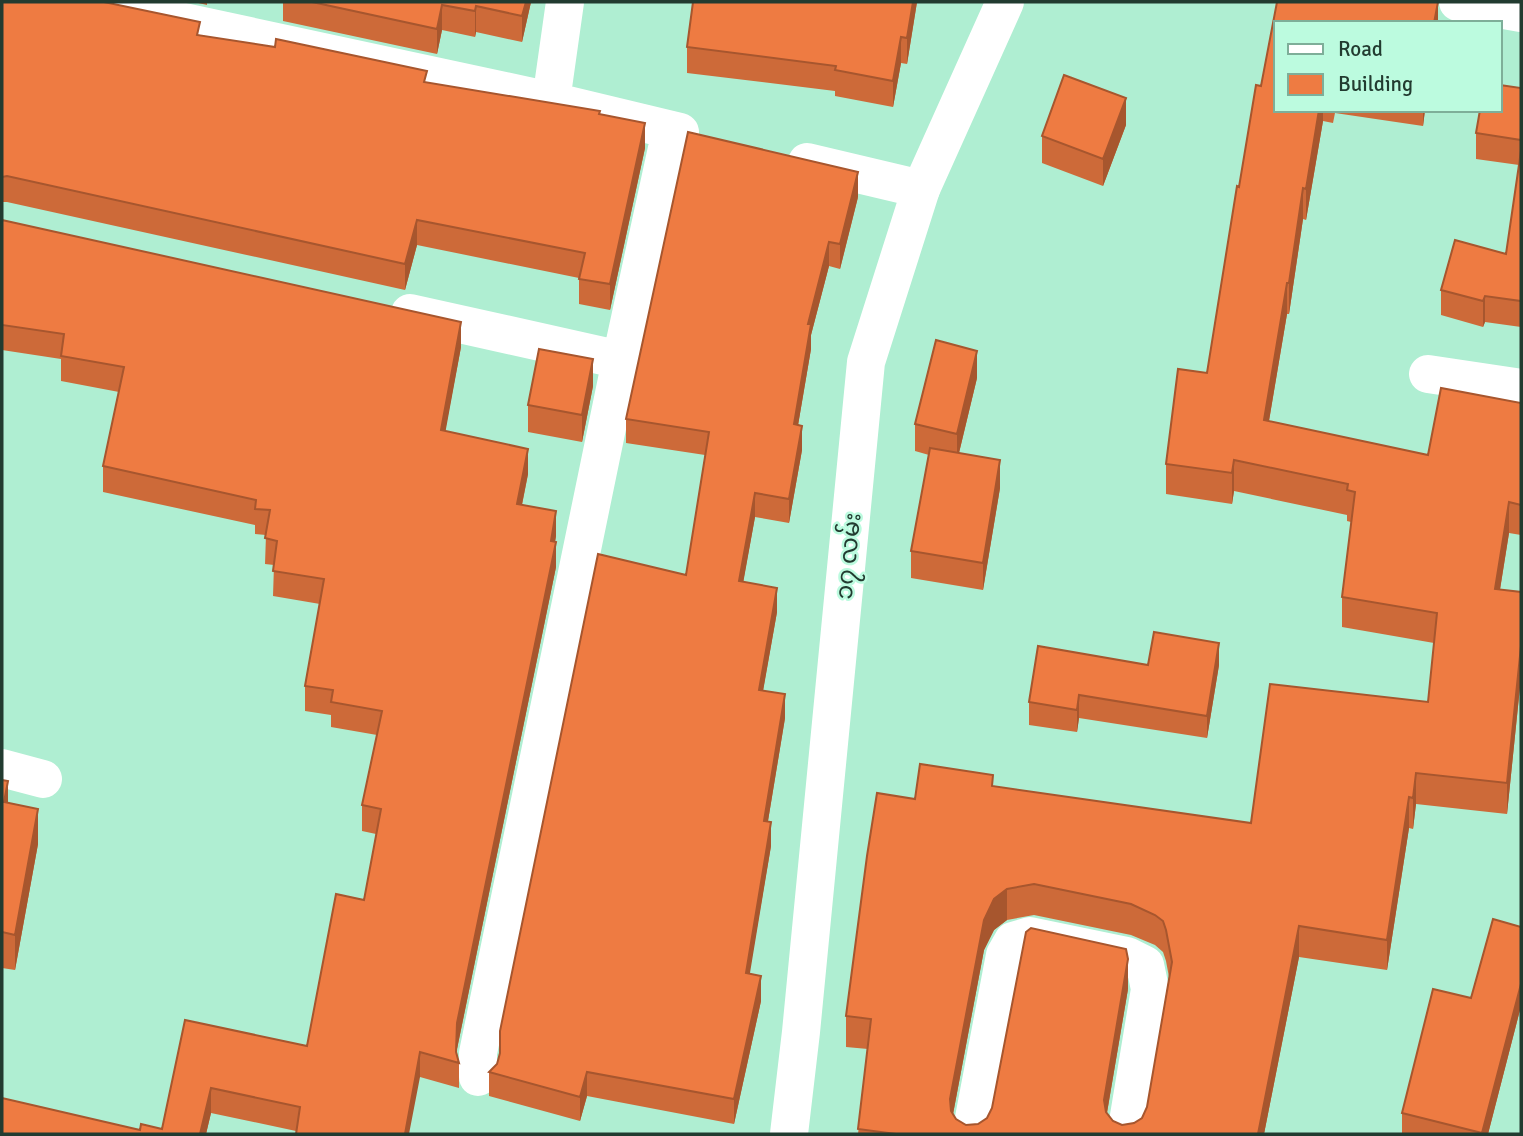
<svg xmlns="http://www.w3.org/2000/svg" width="1523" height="1136" font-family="Signika,'Noto Sans Myanmar',sans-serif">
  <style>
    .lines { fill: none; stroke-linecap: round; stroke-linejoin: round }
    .street { stroke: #fff; stroke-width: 38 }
    .secondary { stroke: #fff; stroke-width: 38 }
    .wall { fill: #cd6a39; fill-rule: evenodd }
    .shaded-wall { fill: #a7562e }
    .building { fill: #ee7b42; stroke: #a7562e; stroke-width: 2; fill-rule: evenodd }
    .labels { text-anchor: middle; stroke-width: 5; stroke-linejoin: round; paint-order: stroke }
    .street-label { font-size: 24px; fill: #223b30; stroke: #bcfbdf }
  </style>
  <rect width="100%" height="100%" fill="#afeed2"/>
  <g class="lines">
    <path class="street" d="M 91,2 L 551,101 L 680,132
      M 1458,2 L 1521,13
      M 551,101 L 565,2
      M 807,162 L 921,189
      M 410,313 L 621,360
      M 1428,374 L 1521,388
      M 2,768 L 43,779
      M 478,1077 L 478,1053 L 621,360 L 671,130
      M 971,1134 L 1005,955 L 1013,941 L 1030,936 L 1127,956 L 1145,965 L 1150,989 L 1126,1134"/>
    <path class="secondary" d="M 789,1134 L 801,1032 L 866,362 L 921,189 L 1005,2"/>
  </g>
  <path class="wall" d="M 2,2 L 200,35 L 427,83 L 600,115 L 645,148 L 610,310 L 579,304 L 579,278 L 417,245 L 405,290 L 7,202 L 2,202 Z
    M 194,2 L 207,2 L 207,5 Z
    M 283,2 L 531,2 L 522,42 L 476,32 L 475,37 L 442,30 L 437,54 L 283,21 Z
    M 917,2 L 907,64 L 901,63 L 893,107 L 835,96 L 835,91 L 687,73 L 687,47 Z
    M 1438,23 L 1276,110 L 1425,110 L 1423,126 L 1335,113 L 1333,123 L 1323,121 L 1306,220 L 1303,219 L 1289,314 L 1287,314 L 1269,421 L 1428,455 L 1521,403 L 1521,535 L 1509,533 L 1500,590 L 1521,592 L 1521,677 L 1507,814 L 1416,804 L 1413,829 L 1409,828 L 1387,970 L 1299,957 L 1264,1134 L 858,1134 L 868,1049 L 846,1047 L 846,1016 L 993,787 L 1251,823 L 1428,702 L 1434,643 L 1342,627 L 1342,597 L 1351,522 L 1347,521 L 1347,515 L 1234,491 L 1232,504 L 1166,494 L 1166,464 L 1207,373 L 1239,187 L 1261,86 ZM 1034,915 L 1131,935 L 1155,945 L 1163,952 L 1166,961 L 1169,977 L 1147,1107 L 1142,1118 L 1134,1123 L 1122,1125 L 1113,1121 L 1107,1113 L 1128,989 L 987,1118 L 978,1124 L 966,1125 L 956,1119 L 953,1114 L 984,950 L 994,930 L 1007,920 Z
    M 1521,88 L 1521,327 L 1485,322 L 1483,327 L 1441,315 L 1441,290 L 1506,254 L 1519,165 L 1476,159 L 1476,133 Z
    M 1126,125 L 1103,186 L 1042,163 L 1042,136 Z
    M 858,197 L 840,269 L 829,266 L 811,335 L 811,349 L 798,425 L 802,450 L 789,523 L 755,517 L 743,582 L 777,612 L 763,690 L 785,718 L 768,821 L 771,846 L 749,974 L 761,1001 L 734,1124 L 587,1096 L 580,1121 L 489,1096 L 489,1072 L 497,1064 L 686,575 L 705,455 L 626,443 L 626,419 Z
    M 2,220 L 461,347 L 445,431 L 528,474 L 522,505 L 556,536 L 555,542 L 556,567 L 457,1049 L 457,1053 L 459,1063 L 459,1088 L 420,1077 L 296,1131 L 211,1113 L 206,1134 L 140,1130 L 162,1129 L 185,1020 L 307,1046 L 364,900 L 376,834 L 362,831 L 362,805 L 377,735 L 331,727 L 331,715 L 305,711 L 305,686 L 320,604 L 273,596 L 274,565 L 265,564 L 266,535 L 255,534 L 255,525 L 103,492 L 103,466 L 119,392 L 61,381 L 61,359 L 2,350 Z
    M 977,378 L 959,453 L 1000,488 L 983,590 L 911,578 L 911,551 L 929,455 L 915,451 L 915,424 Z
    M 593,386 L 582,442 L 528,432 L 528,405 Z
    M 1148,665 L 1219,665 L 1207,738 L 1079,718 L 1077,732 L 1029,725 L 1029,702 Z
    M 2,780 L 8,803 L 38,844 L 15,970 L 2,968 Z
    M 1521,927 L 1521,1006 L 1488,1134 L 1402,1134 L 1402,1113 L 1471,998 Z"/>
  <path class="shaded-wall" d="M 526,2 L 531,2 L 522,42 L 522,16 Z
    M 913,2 L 917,2 L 907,64 L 907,38 Z
    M 1438,2 L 1438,23 L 1434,23 Z
    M 442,5 L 442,30 L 437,54 L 437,29 Z
    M 476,6 L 476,32 L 475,37 L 475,11 Z
    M 901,37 L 901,63 L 893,107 L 893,81 Z
    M 1126,98 L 1126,125 L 1103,186 L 1103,159 Z
    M 1319,110 L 1323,110 L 1323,121 L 1306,220 L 1306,189 Z
    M 1423,110 L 1425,110 L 1423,126 Z
    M 645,123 L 645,148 L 610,310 L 610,284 Z
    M 858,172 L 858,197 L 840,269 L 840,244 Z
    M 1303,188 L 1303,219 L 1289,314 L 1289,283 Z
    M 417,220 L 417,245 L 405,290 L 405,264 Z
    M 829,242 L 829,266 L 811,335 L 811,349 L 794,449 L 794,424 L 808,324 Z
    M 1287,283 L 1287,314 L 1264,450 L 1264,420 Z
    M 1485,296 L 1485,322 L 1483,327 L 1483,301 Z
    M 461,322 L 461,347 L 441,456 L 441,430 Z
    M 977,351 L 977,378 L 957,461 L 957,434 Z
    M 593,359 L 593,386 L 582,442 L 582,415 Z
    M 802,426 L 802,450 L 789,523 L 789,499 Z
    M 528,449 L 528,474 L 517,529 L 517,504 Z
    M 1000,460 L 1000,488 L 983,590 L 983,563 Z
    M 1234,460 L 1234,491 L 1232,504 L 1232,473 Z
    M 755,493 L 755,517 L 739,606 L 739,581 Z
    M 1509,502 L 1509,533 L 1495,620 L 1495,589 Z
    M 556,511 L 556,536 L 552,559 L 556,542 L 556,567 L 457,1049 L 457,1023 Z
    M 777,588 L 777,612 L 759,714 L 759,690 Z
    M 1219,643 L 1219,665 L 1207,738 L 1207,716 Z
    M 1521,646 L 1521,677 L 1507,814 L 1507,783 Z
    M 785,694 L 785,718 L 764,845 L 764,821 Z
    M 1079,695 L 1079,718 L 1077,732 L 1077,710 Z
    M 1416,773 L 1416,804 L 1413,829 L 1413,798 Z
    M 8,781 L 8,817 L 4,802 Z
    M 1409,797 L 1409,828 L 1387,970 L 1387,940 Z
    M 38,809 L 38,844 L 15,970 L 15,935 Z
    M 771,822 L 771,846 L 746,997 L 746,973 Z
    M 1007,889 L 1007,920 L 994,930 L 984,950 L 950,1130 L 950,1099 L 984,920 L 994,899 Z
    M 1299,926 L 1299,957 L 1264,1134 L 1258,1134 Z
    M 1128,959 L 1128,989 L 1104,1130 L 1104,1100 Z
    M 761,976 L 761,1001 L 734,1124 L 734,1099 Z
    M 1521,984 L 1521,1006 L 1488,1134 L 1482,1134 Z
    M 420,1052 L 420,1077 L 409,1134 L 405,1134 Z
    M 587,1072 L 587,1096 L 580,1121 L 580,1097 Z
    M 211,1088 L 211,1113 L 206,1134 L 200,1134 Z"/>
  <path class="building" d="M 2,2 L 104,2 L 200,22 L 197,35 L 275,47 L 276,39 L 427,71 L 424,82 L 600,111 L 599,114 L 645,123 L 610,284 L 579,279 L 585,253 L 417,220 L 405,264 L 7,176 L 2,177 Z
    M 312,2 L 526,2 L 522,16 L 476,6 L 475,11 L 442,5 L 437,29 Z
    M 693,2 L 913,2 L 907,38 L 901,37 L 893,81 L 835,70 L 836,66 L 687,47 Z
    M 1277,2 L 1438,2 L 1434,23 L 1276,23 L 1276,110 L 1319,110 L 1306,189 L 1303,188 L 1289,283 L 1287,283 L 1264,420 L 1428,455 L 1441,388 L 1521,403 L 1521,505 L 1509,502 L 1495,589 L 1521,592 L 1521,646 L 1507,783 L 1416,773 L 1413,798 L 1409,797 L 1387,940 L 1299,926 L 1258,1134 L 896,1134 L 858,1129 L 871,1019 L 846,1016 L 867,856 L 877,793 L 915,799 L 920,764 L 993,775 L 992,786 L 1251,823 L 1270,684 L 1428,702 L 1437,613 L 1342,597 L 1355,492 L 1347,490 L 1348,484 L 1234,460 L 1232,473 L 1166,464 L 1178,369 L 1207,373 L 1237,186 L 1239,187 L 1256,85 L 1261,86 ZM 1034,884 L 1131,904 L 1155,915 L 1163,921 L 1166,930 L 1172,962 L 1147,1107 L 1142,1118 L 1134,1123 L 1122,1125 L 1113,1121 L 1106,1112 L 1104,1100 L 1128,959 L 1126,949 L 1031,928 L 1026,932 L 992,1108 L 987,1118 L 978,1124 L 966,1125 L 956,1119 L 951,1111 L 950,1099 L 984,920 L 994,899 L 1007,889 Z
    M 1064,75 L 1126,98 L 1103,159 L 1042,136 Z
    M 1500,85 L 1521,88 L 1521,140 L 1476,133 L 1480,110 L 1500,110 Z
    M 688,132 L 858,172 L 840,244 L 829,242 L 808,324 L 811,324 L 794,424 L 802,426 L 789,499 L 755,493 L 739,581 L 777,588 L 759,690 L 785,694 L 764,821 L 771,822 L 746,973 L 761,976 L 734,1099 L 587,1072 L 580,1097 L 489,1072 L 497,1064 L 500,1053 L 500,1031 L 598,554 L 686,575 L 709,432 L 626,419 Z
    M 1521,151 L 1521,301 L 1485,296 L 1483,301 L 1441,290 L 1455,240 L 1506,254 Z
    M 2,220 L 461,322 L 441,430 L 528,449 L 517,504 L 556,511 L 551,541 L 556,542 L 457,1023 L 456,1052 L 459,1063 L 420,1052 L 405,1134 L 296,1134 L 300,1107 L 211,1088 L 200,1134 L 2,1134 L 2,1098 L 140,1130 L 141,1124 L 162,1129 L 185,1020 L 307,1046 L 336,894 L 364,900 L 381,809 L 362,805 L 382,711 L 331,702 L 333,690 L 305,686 L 324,579 L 273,571 L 277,541 L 265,538 L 270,510 L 255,509 L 256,500 L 103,466 L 124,367 L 61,356 L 64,334 L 2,325 Z
    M 936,340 L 977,351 L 957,434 L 915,424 Z
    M 539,349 L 593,359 L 582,415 L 528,405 Z
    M 930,448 L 1000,460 L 983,563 L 911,551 Z
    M 1154,632 L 1219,643 L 1207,716 L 1079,695 L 1077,710 L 1029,702 L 1038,646 L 1148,665 Z
    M 2,780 L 8,781 L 4,802 L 38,809 L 15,935 L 2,932 Z
    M 1493,919 L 1521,927 L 1521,984 L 1482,1133 L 1402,1113 L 1433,989 L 1471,998 Z"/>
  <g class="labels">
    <g class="street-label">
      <text transform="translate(848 556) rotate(-84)" y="8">၁၇ လမ်း</text>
    </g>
  </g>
  <rect width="1523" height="1136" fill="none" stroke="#223b30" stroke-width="7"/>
  <rect x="1274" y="21" width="228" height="91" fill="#bcfbdf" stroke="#7eae99" stroke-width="2"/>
  <rect x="1288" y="44" width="35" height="10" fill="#ffffff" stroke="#7eae99" stroke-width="2"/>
  <text x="1338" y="56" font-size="21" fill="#223b30">Road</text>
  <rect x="1288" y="74" width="35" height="21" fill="#ee7b42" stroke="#7eae99" stroke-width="2"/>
  <text x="1338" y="91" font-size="21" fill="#223b30">Building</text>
</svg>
